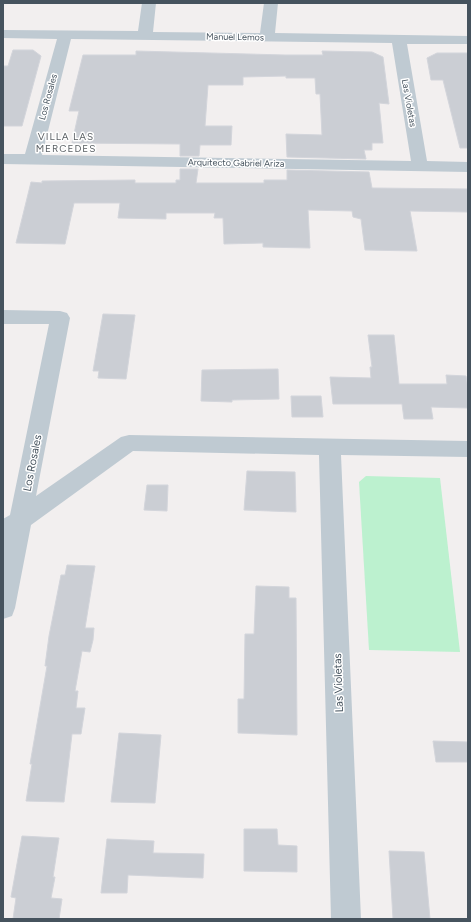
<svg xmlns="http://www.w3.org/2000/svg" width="471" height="922" font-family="Figtree,sans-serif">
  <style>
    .green { fill: #bcf1cf }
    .building { fill: #cbced4; stroke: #d3d5db }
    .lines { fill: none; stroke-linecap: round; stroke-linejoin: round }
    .minor { fill: #bfcad2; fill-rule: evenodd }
    .labels { text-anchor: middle; stroke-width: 3; stroke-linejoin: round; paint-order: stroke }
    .far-street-label { font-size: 9px; fill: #46535e; stroke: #fff }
    .far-neighbourhood-label { font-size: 10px; letter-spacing: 1px; fill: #5b6064; stroke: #fff }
    .street-label { font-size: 11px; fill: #46535e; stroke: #fff }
  </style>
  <rect width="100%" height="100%" fill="#f2efef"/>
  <path class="green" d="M 366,476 L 440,478 L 460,652 L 369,650 L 359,482 Z"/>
  <path class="building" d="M 13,50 L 33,50 L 41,56 L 22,126 L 3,126 L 3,66 L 8,66 Z
    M 136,51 L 285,55 L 323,55 L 322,51 L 372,52 L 383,57 L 389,104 L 379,103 L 383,143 L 372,143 L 372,150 L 364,150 L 366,159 L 287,157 L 286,134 L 322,135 L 320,94 L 316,94 L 315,78 L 286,78 L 286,76 L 243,77 L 243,85 L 208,85 L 205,126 L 232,126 L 231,145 L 200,145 L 199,156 L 180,156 L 180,144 L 72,143 L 79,111 L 69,111 L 83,55 L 136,55 Z
    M 437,53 L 468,53 L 468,148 L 460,148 L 443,80 L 431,80 L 427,58 Z
    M 180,169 L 198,169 L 196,183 L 264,183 L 264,180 L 287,180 L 287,170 L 369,172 L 372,188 L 468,189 L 468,212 L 410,211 L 417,251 L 365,250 L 361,219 L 353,217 L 352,211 L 308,210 L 310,248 L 263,247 L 263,243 L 224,244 L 223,218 L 214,218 L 215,213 L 166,213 L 166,219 L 118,218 L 120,203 L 74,203 L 65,244 L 16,243 L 31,182 L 42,183 L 42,181 L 135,180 L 135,183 L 176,183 L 176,180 L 180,180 Z
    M 103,314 L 135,315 L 126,379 L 98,378 L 99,371 L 93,371 Z
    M 368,335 L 394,335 L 399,384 L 447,384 L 446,375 L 466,376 L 468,388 L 468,408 L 431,407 L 433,419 L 404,419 L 402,404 L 333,404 L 330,377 L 371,378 L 370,367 L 372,367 Z
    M 278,369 L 279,399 L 232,400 L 232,402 L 201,401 L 202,370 Z
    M 291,396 L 321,396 L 323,417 L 292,417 Z
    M 247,471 L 295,472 L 296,512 L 244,510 Z
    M 147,485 L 168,485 L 167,511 L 144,510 Z
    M 67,565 L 95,566 L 85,628 L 94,628 L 93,640 L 90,652 L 82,651 L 75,691 L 78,691 L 76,708 L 85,708 L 81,734 L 72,734 L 64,802 L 26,801 L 32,764 L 30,764 L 47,666 L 45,666 L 49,636 L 61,575 L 65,575 Z
    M 256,586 L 289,587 L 289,598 L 296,598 L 297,735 L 238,733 L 238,699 L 244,699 L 245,634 L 254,634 Z
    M 119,733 L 161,735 L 155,803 L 111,802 Z
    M 433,741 L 468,742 L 468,762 L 436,762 Z
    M 244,829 L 277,829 L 278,845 L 297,846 L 297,872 L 244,871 Z
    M 22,836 L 59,838 L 53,877 L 55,877 L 51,898 L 62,899 L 59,919 L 13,919 L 16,898 L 11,897 Z
    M 107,839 L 154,841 L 153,853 L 204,854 L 203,878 L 128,875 L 127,893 L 101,893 Z
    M 389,851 L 424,852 L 430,919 L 393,919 Z"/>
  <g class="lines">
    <path class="minor" d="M 142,3 L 156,3 L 153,32 L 260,33 L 264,3 L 278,3 L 275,33 L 468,36 L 468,44 L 407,44 L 427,161 L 468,162 L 468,172 L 3,164 L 3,154 L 25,154 L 57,39 L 3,38 L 3,30 L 138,31 ZM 71,39 L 392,43 L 411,161 L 42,155 Z
      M 3,310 L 60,311 L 67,313 L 70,318 L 36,496 L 121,437 L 129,435 L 468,441 L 468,457 L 341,455 L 361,919 L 331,919 L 319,455 L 133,451 L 31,525 L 15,608 L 12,616 L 3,619 L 3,548 L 4,541 L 3,542 L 3,519 L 10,515 L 49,324 L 3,324 Z"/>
  </g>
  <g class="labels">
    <g class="far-street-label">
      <text transform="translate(235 37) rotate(1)" y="3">Manuel Lemos</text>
      <text transform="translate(48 97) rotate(-75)" y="3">Los Rosales</text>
      <text transform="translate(409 103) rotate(80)" y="3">Las Violetas</text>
      <text transform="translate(236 163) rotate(1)" y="3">Arquitecto Gabriel Ariza</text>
    </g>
    <g class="far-neighbourhood-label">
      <text x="66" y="140">VILLA LAS<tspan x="66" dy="12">MERCEDES</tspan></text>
    </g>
    <g class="street-label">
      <text transform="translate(32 463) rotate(-79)" y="4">Los Rosales</text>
      <text transform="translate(338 683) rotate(-92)" y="4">Las Violetas</text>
    </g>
  </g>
  <rect width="471" height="922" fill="none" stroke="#46535e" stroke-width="8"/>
</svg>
